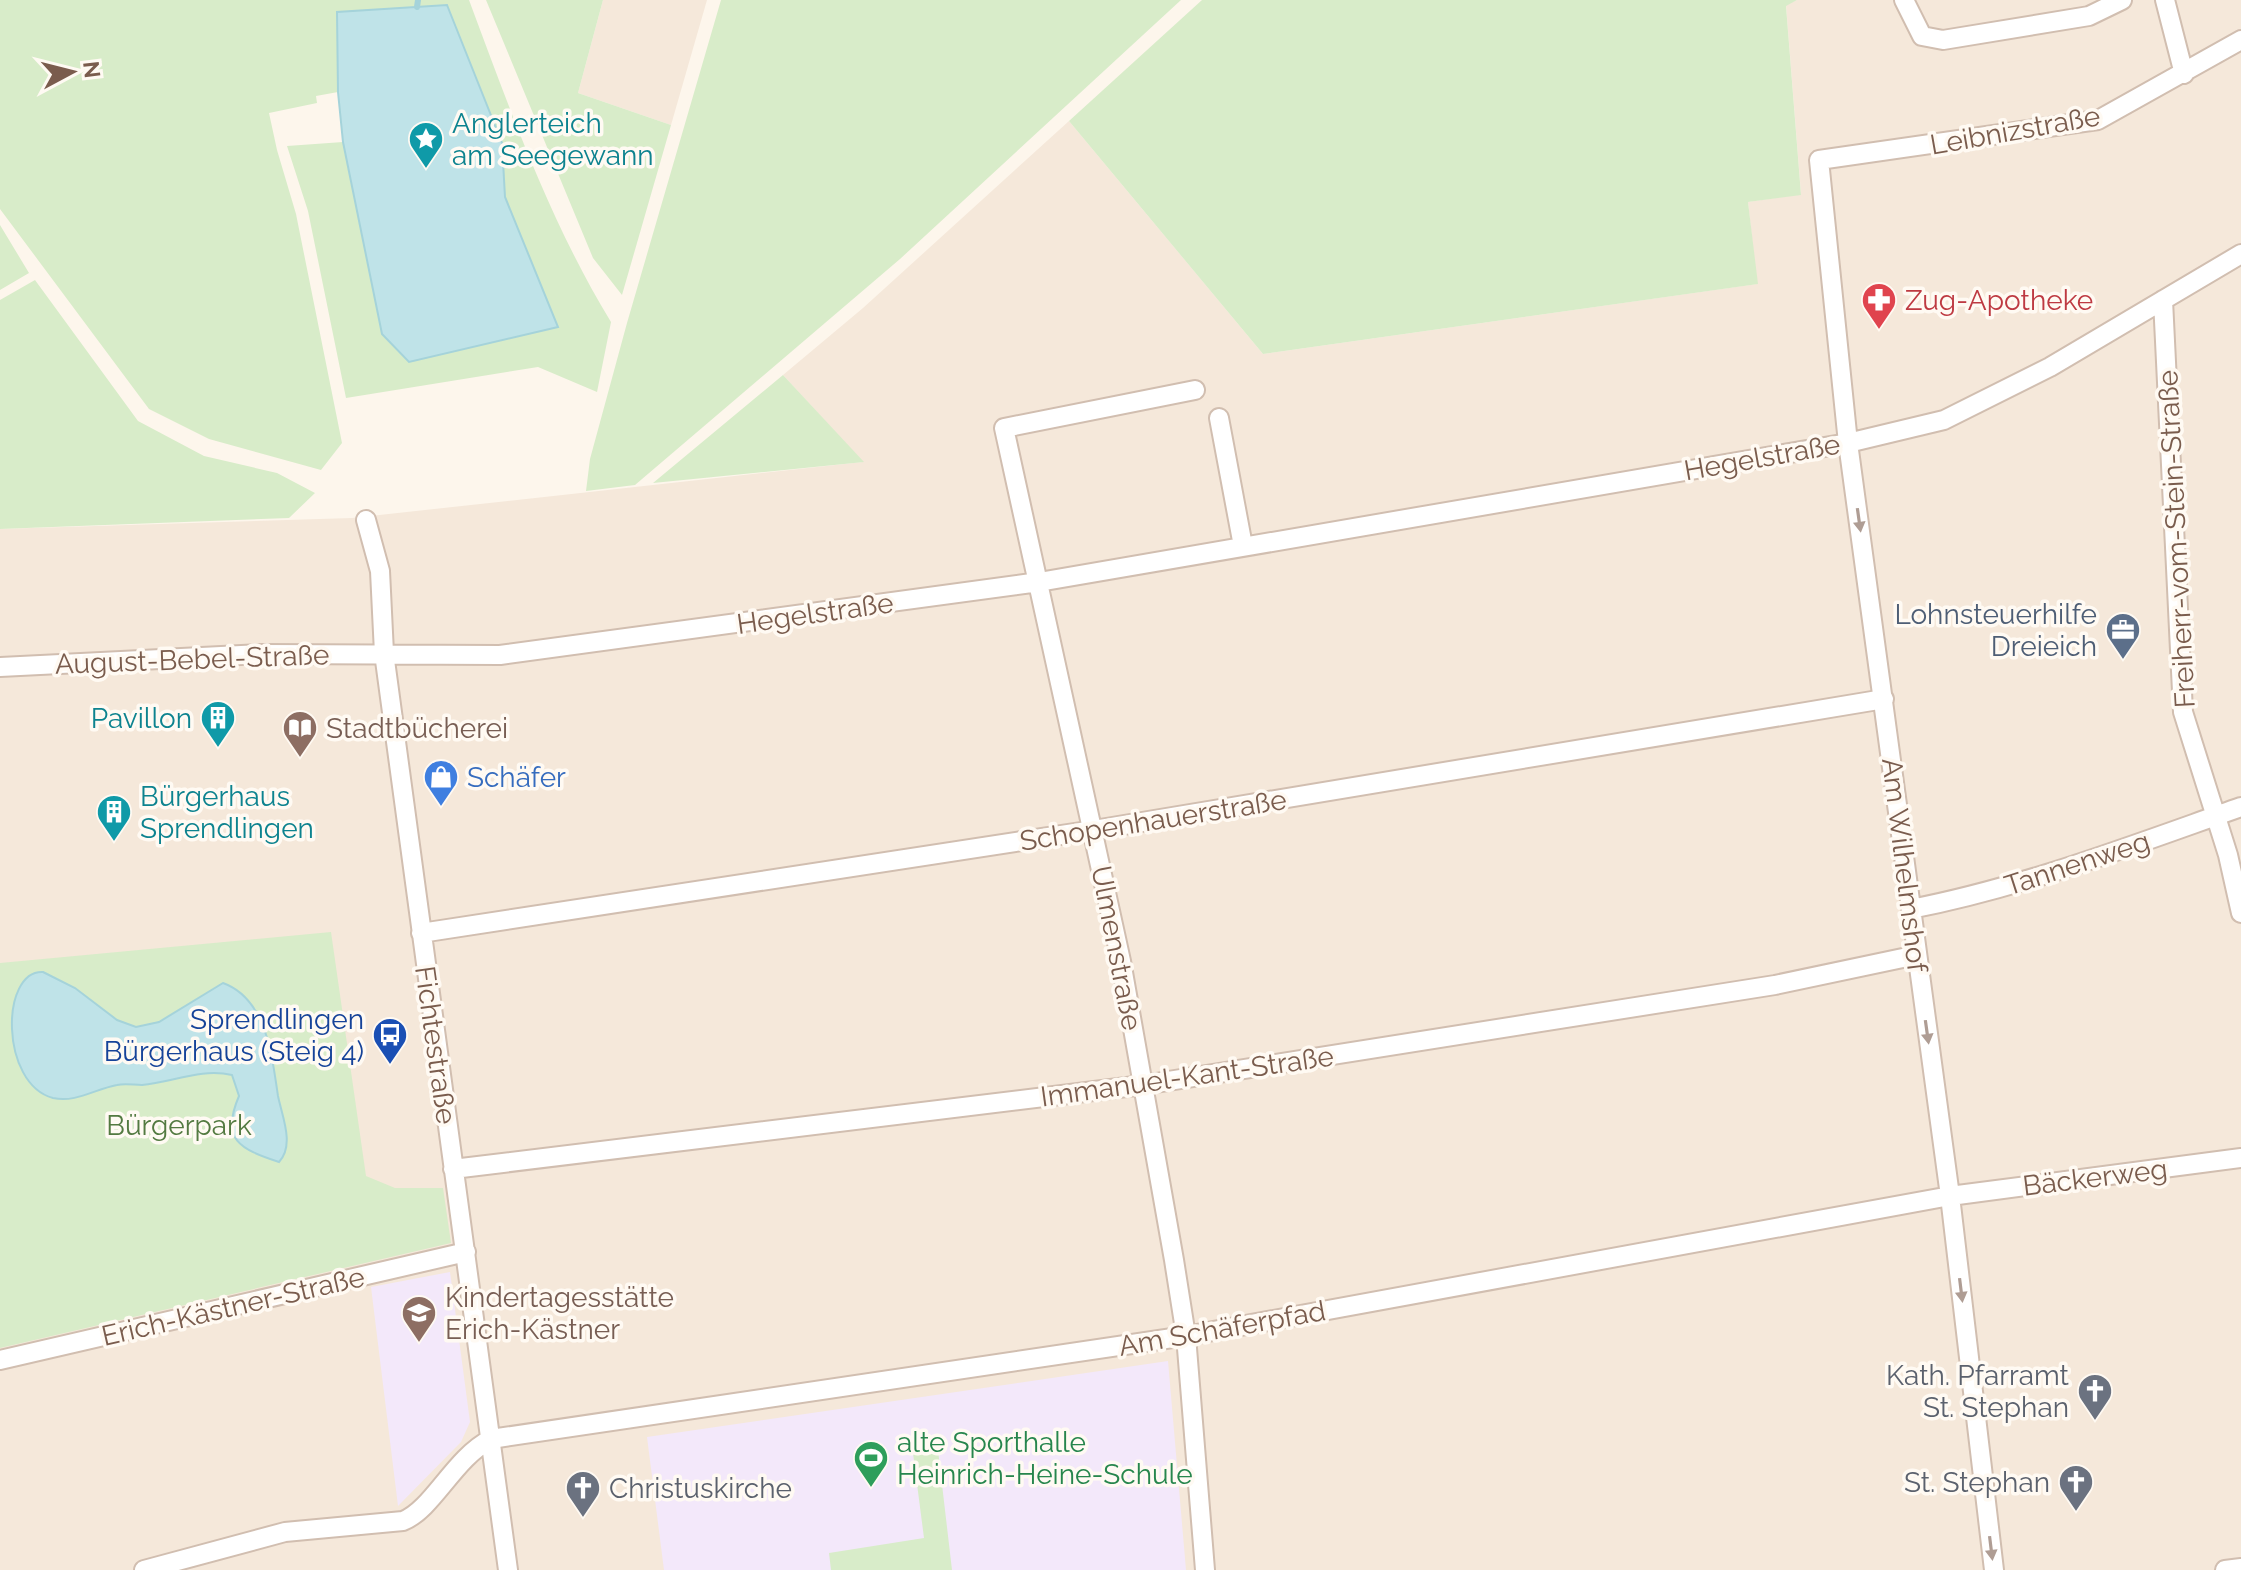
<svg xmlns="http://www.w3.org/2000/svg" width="2241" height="1570" font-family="Raleway,sans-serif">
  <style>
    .residential { fill: #f5e8da }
    .education { fill: #f3e8fa }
    .green { fill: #d8ecc9 }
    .water { fill: #bfe3e8; stroke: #a5d3da; stroke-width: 2 }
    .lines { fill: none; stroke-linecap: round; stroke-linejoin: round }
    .stream { stroke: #a5d3da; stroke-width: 6 }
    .street-casing { stroke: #d1beb0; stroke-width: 22 }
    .street { stroke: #fff; stroke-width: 18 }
    .oneway { fill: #af9d94 }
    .labels { text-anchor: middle; stroke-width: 7; stroke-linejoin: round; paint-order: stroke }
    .culture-label { font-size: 28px; fill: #0d838f; stroke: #fffaf3; text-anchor: start }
    .street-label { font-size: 28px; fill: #7a5c4d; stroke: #fffaf3 }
    .health-label { font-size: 28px; fill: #be3a42; stroke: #fffaf3; text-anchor: start }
    .service-label { font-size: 28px; fill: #4e5e75; stroke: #fffaf3; text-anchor: end }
    .education-label { font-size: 28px; fill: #785e54; stroke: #fffaf3; text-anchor: start }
    .shop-label { font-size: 28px; fill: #366cbe; stroke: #fffaf3; text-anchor: start }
    .transit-label { font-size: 28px; fill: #164399; stroke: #fffaf3; text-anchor: end }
    .park-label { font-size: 28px; fill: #537a41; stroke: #fffaf3 }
    .worship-label { font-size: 28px; fill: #5b616d; stroke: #fffaf3; text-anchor: end }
    .leisure-label { font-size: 28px; fill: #27864d; stroke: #fffaf3; text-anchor: start }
  </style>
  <rect width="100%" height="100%" fill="#fdf6ec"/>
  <path class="residential" d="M 603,0 L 707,0 L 671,125 L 578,93 Z
    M 1797,0 L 2241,0 L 2241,1570 L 0,1570 L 0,529 L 352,518 L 863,462 L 783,375 L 863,308 L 1069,121 L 1263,354 L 1757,284 L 1748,202 L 1801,194 L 1786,5 Z"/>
  <path class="education" d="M 450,1272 L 470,1422 L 461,1442 L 398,1506 L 371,1287 Z
    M 1168,1361 L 1186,1570 L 664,1570 L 647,1437 Z"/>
  <path class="green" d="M 0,0 L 469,0 C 510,110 550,222 611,322 L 597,392 L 538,367 L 346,398 L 308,211 L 287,146 L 343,142 L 382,334 L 505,197 L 501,143 L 447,5 L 337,12 L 338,92 L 316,96 L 317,103 L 269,113 L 277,150 L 296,214 L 342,443 L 321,470 L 209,439 L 149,409 L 0,209 Z
    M 486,0 L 603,0 L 578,93 L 671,125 L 622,295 L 593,258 Z
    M 721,0 L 1181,0 L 900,259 L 635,485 L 586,491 L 590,459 L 627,323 Z
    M 1202,0 L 1797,0 L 1786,6 L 1801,195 L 1748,202 L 1758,284 L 1263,354 L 1069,121 Z
    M 0,225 L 29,273 L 0,290 Z
    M 35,280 L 138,421 L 204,456 L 277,473 L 315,493 L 289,518 L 0,529 L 0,300 Z
    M 783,375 L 864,462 L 653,483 Z
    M 331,932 L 366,1176 L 395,1188 L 443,1188 L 451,1243 L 0,1348 L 0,963 Z
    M 938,1450 L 952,1570 L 831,1570 L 829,1553 L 924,1538 L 913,1453 Z"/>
  <path class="water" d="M 447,5 L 502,143 L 505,197 L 558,327 L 409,362 L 382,334 L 343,142 L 338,92 L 337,12 Z
    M 43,972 L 75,988 L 117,1020 L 136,1027 L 159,1022 L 223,983 C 267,999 272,1057 278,1096 C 282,1116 295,1145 279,1162 C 240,1149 220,1140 239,1096 L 232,1075 C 201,1068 173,1082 142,1085 C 134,1085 125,1083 117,1085 C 95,1089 76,1103 53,1098 C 0,1084 0,970 43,972 Z"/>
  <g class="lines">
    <path class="stream" d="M 417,7 L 418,0"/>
    <defs>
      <path id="street" d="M 1904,0 L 1922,36 L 1943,40 L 2089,16 L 2122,0
        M 2165,0 L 2184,74
        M 2163,300 L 2183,712 L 2228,855 L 2241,913
        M 1195,390 L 1004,428 L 1121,961 L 1174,1260 L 1186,1336 L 1205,1570
        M 1219,418 L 1243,546
        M 366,520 L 380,571 L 384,653 L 508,1570
        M 0,667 L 262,654 L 500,655 L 1039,582 L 1848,443 L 1944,420 L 2050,367 L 2241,254
        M 1911,909 C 2024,887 2133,845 2241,807
        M 421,933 L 1094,830 L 1884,699
        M 453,1169 L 1143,1085 L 1775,985 L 1917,955
        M 0,1360 L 466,1252
        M 144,1570 L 285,1532 L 403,1521 C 433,1509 454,1458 491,1439 L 1186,1336 L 1950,1196 L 2241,1158
        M 1994,1570 L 1950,1196 L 1848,443 L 1819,160 L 2098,120 L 2241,40
        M 2225,1570 L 2241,1568"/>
    </defs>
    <use href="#street" class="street-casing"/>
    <use href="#street" class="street"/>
  </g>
  <defs><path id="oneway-solid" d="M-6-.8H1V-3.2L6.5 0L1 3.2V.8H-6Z" transform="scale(2)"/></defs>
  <g class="oneway">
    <use href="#oneway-solid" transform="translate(1859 520) rotate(82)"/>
    <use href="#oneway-solid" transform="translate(1927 1032) rotate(82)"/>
    <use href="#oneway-solid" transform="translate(1961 1290) rotate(83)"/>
    <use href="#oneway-solid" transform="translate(1991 1548) rotate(83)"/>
  </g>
  <defs>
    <symbol id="sight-pin" viewBox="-11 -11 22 30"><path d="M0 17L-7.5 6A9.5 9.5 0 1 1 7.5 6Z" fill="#0f9aa8" stroke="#fffaf3"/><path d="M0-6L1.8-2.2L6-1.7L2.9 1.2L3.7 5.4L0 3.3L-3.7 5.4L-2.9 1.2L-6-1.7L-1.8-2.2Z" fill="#fff"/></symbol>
    <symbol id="pharmacy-pin" viewBox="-11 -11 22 30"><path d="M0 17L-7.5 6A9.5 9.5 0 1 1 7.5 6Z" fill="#e0444e" stroke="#fffaf3"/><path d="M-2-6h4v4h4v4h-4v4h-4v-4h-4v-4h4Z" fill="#fff"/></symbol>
    <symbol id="office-pin" viewBox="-11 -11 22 30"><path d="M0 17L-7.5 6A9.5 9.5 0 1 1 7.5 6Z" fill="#5c6f8a" stroke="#fffaf3"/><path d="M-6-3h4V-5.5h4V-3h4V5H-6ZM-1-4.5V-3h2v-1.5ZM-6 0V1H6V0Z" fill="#fff"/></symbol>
    <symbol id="building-pin" viewBox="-11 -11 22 30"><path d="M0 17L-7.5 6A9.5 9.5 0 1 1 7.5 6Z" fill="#0f9aa8" stroke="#fffaf3"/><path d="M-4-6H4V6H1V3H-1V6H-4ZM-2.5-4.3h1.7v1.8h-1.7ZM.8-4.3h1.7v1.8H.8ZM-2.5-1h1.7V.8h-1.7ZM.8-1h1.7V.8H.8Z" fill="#fff"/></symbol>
    <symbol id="library-pin" viewBox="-11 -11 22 30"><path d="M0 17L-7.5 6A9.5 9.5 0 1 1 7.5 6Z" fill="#8d6e63" stroke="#fffaf3"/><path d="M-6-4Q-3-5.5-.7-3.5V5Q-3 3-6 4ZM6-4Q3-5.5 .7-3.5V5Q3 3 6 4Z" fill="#fff"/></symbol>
    <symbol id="shop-pin" viewBox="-11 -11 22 30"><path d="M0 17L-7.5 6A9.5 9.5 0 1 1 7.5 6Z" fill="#3f7fe0" stroke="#fffaf3"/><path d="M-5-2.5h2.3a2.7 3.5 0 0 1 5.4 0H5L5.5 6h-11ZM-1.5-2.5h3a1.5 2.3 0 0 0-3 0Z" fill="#fff"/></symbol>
    <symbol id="bus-pin" viewBox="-11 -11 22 30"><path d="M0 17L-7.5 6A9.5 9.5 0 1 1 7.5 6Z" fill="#1a4fb4" stroke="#fffaf3"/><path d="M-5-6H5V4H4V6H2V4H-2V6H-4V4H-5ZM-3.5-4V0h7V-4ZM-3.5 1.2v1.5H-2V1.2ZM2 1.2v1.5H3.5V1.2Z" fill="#fff"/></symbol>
    <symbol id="school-pin" viewBox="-11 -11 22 30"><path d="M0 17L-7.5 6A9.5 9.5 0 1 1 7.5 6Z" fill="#8d6e63" stroke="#fffaf3"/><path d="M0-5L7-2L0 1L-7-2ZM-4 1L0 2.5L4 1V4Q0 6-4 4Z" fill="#fff"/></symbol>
    <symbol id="church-pin" viewBox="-11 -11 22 30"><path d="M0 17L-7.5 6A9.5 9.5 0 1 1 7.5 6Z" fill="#6b7280" stroke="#fffaf3"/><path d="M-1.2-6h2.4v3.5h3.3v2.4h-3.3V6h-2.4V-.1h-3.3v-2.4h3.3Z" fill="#fff"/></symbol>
    <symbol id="stadium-pin" viewBox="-11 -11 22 30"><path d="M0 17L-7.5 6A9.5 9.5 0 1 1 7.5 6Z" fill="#2e9e5b" stroke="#fffaf3"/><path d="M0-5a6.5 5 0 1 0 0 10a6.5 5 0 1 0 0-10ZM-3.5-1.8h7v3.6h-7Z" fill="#fff"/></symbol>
  </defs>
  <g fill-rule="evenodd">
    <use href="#sight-pin" x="406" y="119" width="40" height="54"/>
    <use href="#pharmacy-pin" x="1859" y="280" width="40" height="54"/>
    <use href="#office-pin" x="2103" y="610" width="40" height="54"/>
    <use href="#building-pin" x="198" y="698" width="40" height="54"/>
    <use href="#library-pin" x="280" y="708" width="40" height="54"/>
    <use href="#shop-pin" x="421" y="757" width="40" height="54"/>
    <use href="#building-pin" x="94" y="792" width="40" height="54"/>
    <use href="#bus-pin" x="370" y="1015" width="40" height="54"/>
    <use href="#school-pin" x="399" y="1293" width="40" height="54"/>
    <use href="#church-pin" x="2075" y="1371" width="40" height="54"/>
    <use href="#stadium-pin" x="851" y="1438" width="40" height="54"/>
    <use href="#church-pin" x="2056" y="1462" width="40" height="54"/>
    <use href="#church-pin" x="563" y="1468" width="40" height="54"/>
  </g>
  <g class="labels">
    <g class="culture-label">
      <text x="452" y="133">Anglerteich<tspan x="452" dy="32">am Seegewann</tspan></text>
      <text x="192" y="728" text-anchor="end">Pavillon</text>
      <text x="140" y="806">Bürgerhaus<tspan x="140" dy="32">Sprendlingen</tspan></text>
    </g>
    <g class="street-label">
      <text transform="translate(2015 130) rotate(-10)" y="10">Leibnizstraße</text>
      <text transform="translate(1762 457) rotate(-10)" y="10">Hegelstraße</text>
      <text transform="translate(2176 539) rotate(-93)" y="10">Freiherr-vom-Stein-Straße</text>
      <text transform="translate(815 613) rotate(-8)" y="10">Hegelstraße</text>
      <text transform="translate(192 659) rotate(-2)" y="10">August-Bebel-Straße</text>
      <text transform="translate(1153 820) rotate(-9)" y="10">Schopenhauerstraße</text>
      <text transform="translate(2077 863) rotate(-18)" y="10">Tannenweg</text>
      <text transform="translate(1905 865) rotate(83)" y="10">Am Wilhelmshof</text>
      <text transform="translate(1117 948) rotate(79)" y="10">Ulmenstraße</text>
      <text transform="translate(436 1045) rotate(82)" y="10">Fichtestraße</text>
      <text transform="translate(1187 1076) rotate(-8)" y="10">Immanuel-Kant-Straße</text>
      <text transform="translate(2095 1177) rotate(-7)" y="10">Bäckerweg</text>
      <text transform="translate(233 1306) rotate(-13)" y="10">Erich-Kästner-Straße</text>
      <text transform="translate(1222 1328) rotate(-10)" y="10">Am Schäferpfad</text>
    </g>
    <g class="health-label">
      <text x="1905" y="310">Zug-Apotheke</text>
    </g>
    <g class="service-label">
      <text x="2097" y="624">Lohnsteuerhilfe<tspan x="2097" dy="32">Dreieich</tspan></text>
    </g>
    <g class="education-label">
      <text x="326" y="738">Stadtbücherei</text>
      <text x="445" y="1307">Kindertagesstätte<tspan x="445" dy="32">Erich-Kästner</tspan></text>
    </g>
    <g class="shop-label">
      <text x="467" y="787">Schäfer</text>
    </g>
    <g class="transit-label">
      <text x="364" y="1029">Sprendlingen<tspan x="364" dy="32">Bürgerhaus (Steig 4)</tspan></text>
    </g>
    <g class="park-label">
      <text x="179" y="1135">Bürgerpark</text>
    </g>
    <g class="worship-label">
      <text x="2069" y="1385">Kath. Pfarramt<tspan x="2069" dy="32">St. Stephan</tspan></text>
      <text x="2050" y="1492">St. Stephan</text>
      <text x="609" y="1498" text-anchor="start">Christuskirche</text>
    </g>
    <g class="leisure-label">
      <text x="897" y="1452">alte Sporthalle<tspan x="897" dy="32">Heinrich-Heine-Schule</tspan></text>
    </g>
  </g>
  <g transform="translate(72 72) rotate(83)" stroke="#fffaf3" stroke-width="6" paint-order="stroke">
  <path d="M0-6L14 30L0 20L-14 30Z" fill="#7a5c4d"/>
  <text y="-12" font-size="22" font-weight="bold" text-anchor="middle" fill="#7a5c4d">N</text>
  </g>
</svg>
